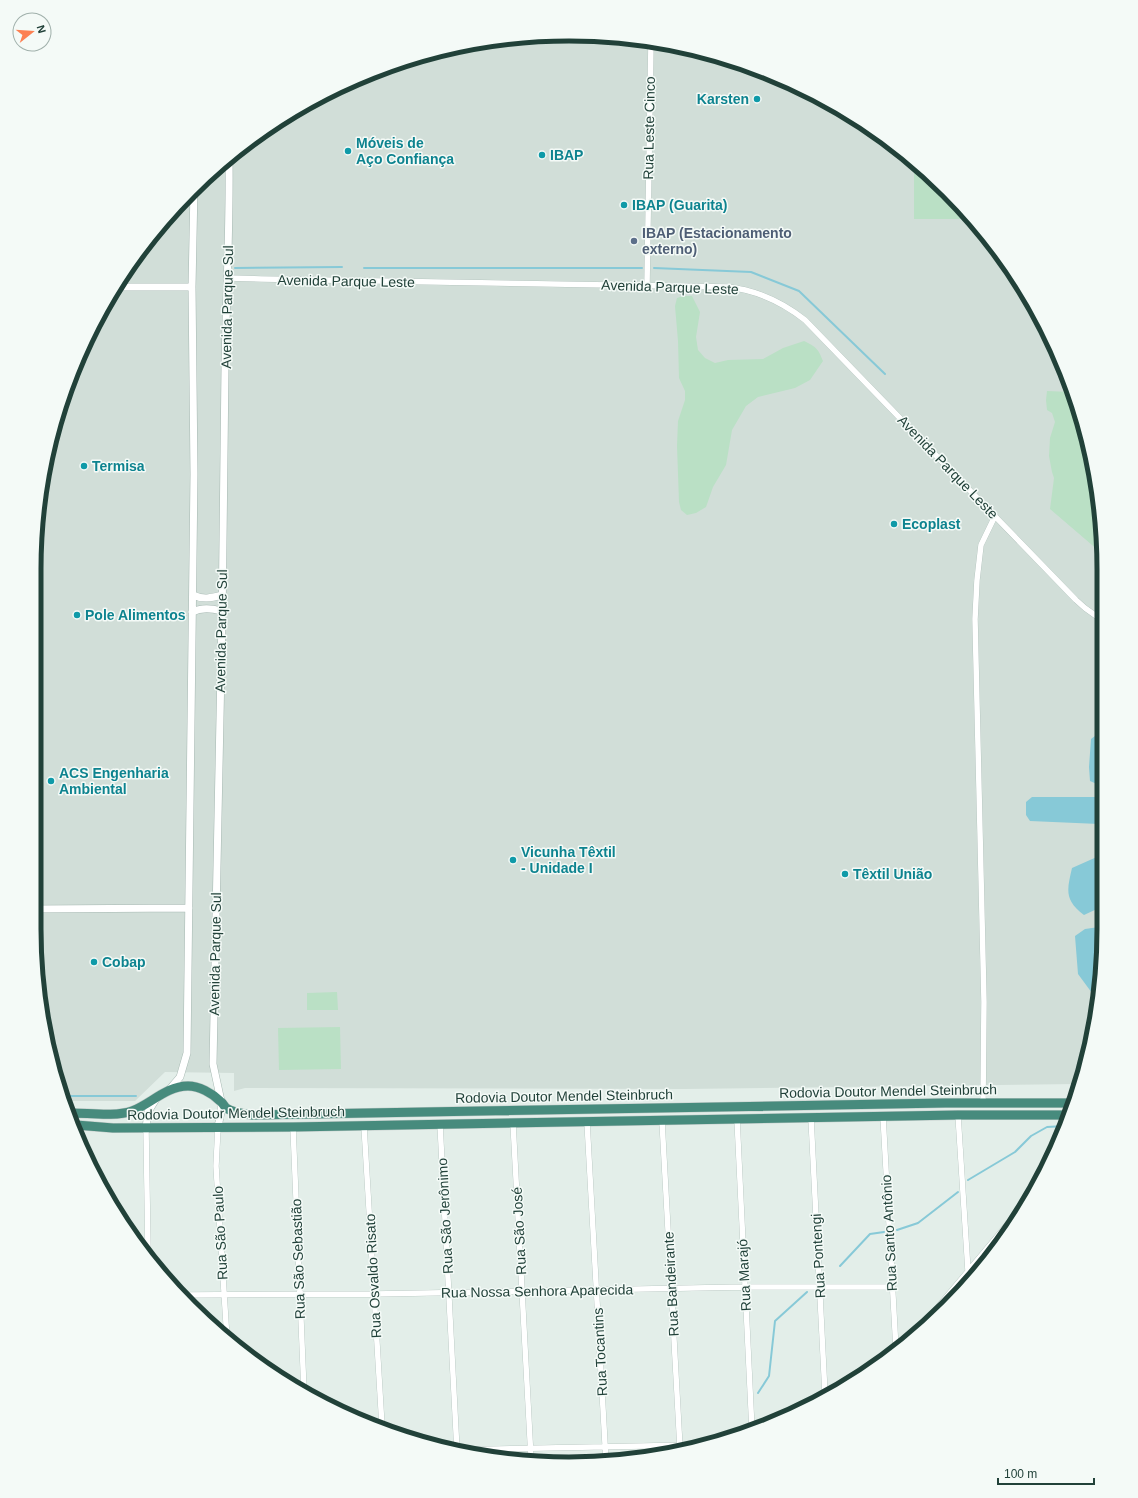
<svg xmlns="http://www.w3.org/2000/svg" width="1138" height="1498" font-family="Helvetica,sans-serif">
  <style>
    .built { fill: #d1ded8 }
    .green { fill: #bae0c5 }
    .water { fill: #87c9d7 }
    .lines { fill: none; stroke-linecap: round; stroke-linejoin: round }
    .stream { stroke: #87c9d7; stroke-width: 2 }
    .minor-casing { stroke: #a5b7b1; stroke-width: 6 }
    .tertiary-casing { stroke: #a5b7b1; stroke-width: 8 }
    .trunk-casing { stroke: #c1cac8; stroke-width: 10 }
    .minor { stroke: #fff; stroke-width: 5.5 }
    .tertiary { stroke: #fff; stroke-width: 7 }
    .trunk { stroke: #478b7d; stroke-width: 9 }
    .culture-dot { fill: #0f9aa8; stroke: #f4faf7; stroke-width: 1.5 }
    .service-dot { fill: #5c6f8a; stroke: #f4faf7; stroke-width: 1.5 }
    .labels { text-anchor: middle; stroke-width: 3; stroke-linejoin: round; paint-order: stroke }
    .culture-label { font-size: 14px; font-weight: bold; fill: #0d838f; stroke: #f4faf7; text-anchor: start }
    .street-label { font-size: 14px; fill: #214139; stroke: #f4faf7 }
    .service-label { font-size: 14px; font-weight: bold; fill: #4e5e75; stroke: #f4faf7; text-anchor: start }
    .rim { fill: none; stroke: #214139; stroke-width: 5 }
  </style>
  <rect width="100%" height="100%" fill="#e3eee9"/>
  <path class="built" d="M 569,34 L 673,44 L 774,75 L 866,124 L 947,191 L 1014,272 L 1063,364 L 1099,499 L 1099,999 L 1077,1084 L 684,1089 L 245,1088 L 234,1091 L 234,1073 L 165,1072 L 135,1101 L 66,1101 L 52,1068 L 34,929 L 35,534 L 52,430 L 89,333 L 144,243 L 191,191 L 272,124 L 364,75 L 464,44 Z"/>
  <path class="green" d="M 914,163 L 947,191 L 970,219 L 914,219 Z
    M 683,296 L 692,296 L 700,312 L 696,337 L 698,350 L 705,358 L 715,363 L 728,360 L 763,359 L 783,348 L 804,341 C 816,347 818,348 823,361 L 810,380 L 795,388 L 758,397 L 746,406 L 732,430 L 726,465 L 713,487 L 706,507 L 696,513 L 687,515 L 681,510 L 679,502 L 677,446 L 678,421 L 685,400 L 685,391 L 679,378 L 678,341 L 675,306 L 677,298 Z
    M 1047,391 L 1071,392 L 1099,499 L 1099,551 L 1050,509 L 1054,478 L 1052,472 L 1049,456 L 1050,438 L 1055,422 L 1052,413 L 1047,410 L 1046,400 Z
    M 337,992 L 338,1010 L 307,1010 L 307,993 Z
    M 340,1027 L 341,1069 L 279,1070 L 278,1028 Z"/>
  <path class="water" d="M 1099,733 L 1099,785 L 1090,781 L 1089,767 L 1091,739 Z
    M 1032,797 L 1099,797 L 1099,824 L 1030,821 L 1026,815 L 1026,802 Z
    M 1099,856 L 1099,908 L 1084,915 C 1064,900 1067,890 1072,868 Z
    M 1099,927 L 1099,993 L 1092,993 L 1078,974 L 1075,936 L 1085,929 Z"/>
  <g class="lines">
    <path class="stream" d="M 235,268 L 342,267
      M 364,268 L 642,268
      M 654,268 L 751,272 L 799,291 L 885,374
      M 64,1096 L 136,1096
      M 968,1180 L 1015,1152 L 1031,1136 L 1047,1127 L 1065,1126
      M 897,1230 L 918,1223 L 958,1192
      M 840,1266 L 870,1234 L 884,1232
      M 758,1393 L 769,1376 L 775,1321 L 807,1292"/>
    <defs>
      <path id="minor" d="M 228,278 L 261,279 L 727,287 C 758,290 782,302 805,320 L 1076,600 L 1085,608 L 1099,618
        M 647,285 L 651,42
        M 983,1103 L 984,1002 L 975,619 L 977,580 L 981,545 L 995,516
        M 958,1115 L 968,1271 L 974,1275
        M 883,1116 L 896,1349
        M 811,1118 L 825,1394
        M 737,1119 L 752,1430
        M 662,1121 L 680,1448
        M 587,1122 L 606,1462
        M 513,1123 L 531,1458
        M 440,1124 L 457,1451
        M 364,1126 L 382,1426
        M 218,1127 L 216,1166 L 227,1339
        M 293,1127 L 304,1391
        M 146,1128 L 148,1251
        M 181,1295 L 373,1294 L 745,1287 L 892,1287
        M 917,1332 L 1027,1201
        M 453,1450 L 692,1445"/>
      <path id="tertiary" d="M 117,287 L 192,287
        M 193,595 C 203,600 211,598 222,595
        M 192,612 C 202,607 211,608 221,611
        M 34,909 L 189,908
        M 168,1091 L 180,1077 L 187,1053 L 194,474 L 192,287 L 194,188
        M 218,1127 L 221,1112 L 221,1101 L 213,1064 C 219,833 223,600 225,368 C 226,299 230,229 229,159
        M 146,1128 L 148,1112 L 156,1099"/>
      <path id="trunk" d="M 71,1113 C 89,1113 115,1117 132,1111 C 151,1104 166,1086 188,1086 C 199,1086 212,1093 220,1101 C 223,1103 224,1106 226,1108 C 233,1113 245,1114 253,1115 L 945,1103 L 1072,1103
        M 76,1125 L 113,1128 L 293,1127 L 958,1115 L 1068,1115"/>
    </defs>
    <use href="#minor" class="minor-casing"/>
    <use href="#tertiary" class="tertiary-casing"/>
    <use href="#trunk" class="trunk-casing"/>
    <use href="#minor" class="minor"/>
    <use href="#tertiary" class="tertiary"/>
    <use href="#trunk" class="trunk"/>
  </g>
  <g class="culture-dot">
    <circle cx="757" cy="99" r="4"/>
    <circle cx="348" cy="151" r="4"/>
    <circle cx="542" cy="155" r="4"/>
    <circle cx="624" cy="205" r="4"/>
    <circle cx="84" cy="466" r="4"/>
    <circle cx="894" cy="524" r="4"/>
    <circle cx="77" cy="615" r="4"/>
    <circle cx="51" cy="781" r="4"/>
    <circle cx="513" cy="860" r="4"/>
    <circle cx="845" cy="874" r="4"/>
    <circle cx="94" cy="962" r="4"/>
  </g>
  <circle class="service-dot" cx="634" cy="241" r="4"/>
  <g class="labels">
    <g class="culture-label">
      <text x="749" y="104" text-anchor="end">Karsten</text>
      <text x="356" y="148">Móveis de<tspan x="356" dy="16">Aço Confiança</tspan></text>
      <text x="550" y="160">IBAP</text>
      <text x="632" y="210">IBAP (Guarita)</text>
      <text x="92" y="471">Termisa</text>
      <text x="902" y="529">Ecoplast</text>
      <text x="85" y="620">Pole Alimentos</text>
      <text x="59" y="778">ACS Engenharia<tspan x="59" dy="16">Ambiental</tspan></text>
      <text x="521" y="857">Vicunha Têxtil<tspan x="521" dy="16">- Unidade I</tspan></text>
      <text x="853" y="879">Têxtil União</text>
      <text x="102" y="967">Cobap</text>
    </g>
    <g class="street-label">
      <text transform="translate(649 128) rotate(-89)" y="5">Rua Leste Cinco</text>
      <text transform="translate(346 281) rotate(1)" y="5">Avenida Parque Leste</text>
      <text transform="translate(670 287) rotate(2)" y="5">Avenida Parque Leste</text>
      <text transform="translate(227 307) rotate(-89)" y="5">Avenida Parque Sul</text>
      <text transform="translate(948 467) rotate(46)" y="5">Avenida Parque Leste</text>
      <text transform="translate(221 631) rotate(-89)" y="5">Avenida Parque Sul</text>
      <text transform="translate(215 954) rotate(-89)" y="5">Avenida Parque Sul</text>
      <text transform="translate(888 1091) rotate(-1)" y="5">Rodovia Doutor Mendel Steinbruch</text>
      <text transform="translate(564 1096) rotate(-1)" y="5">Rodovia Doutor Mendel Steinbruch</text>
      <text transform="translate(236 1113) rotate(-1)" y="5">Rodovia Doutor Mendel Steinbruch</text>
      <text transform="translate(445 1216) rotate(-93)" y="5">Rua São Jerônimo</text>
      <text transform="translate(519 1231) rotate(-93)" y="5">Rua São José</text>
      <text transform="translate(220 1233) rotate(-93)" y="5">Rua São Paulo</text>
      <text transform="translate(889 1233) rotate(-93)" y="5">Rua Santo Antônio</text>
      <text transform="translate(818 1256) rotate(-93)" y="5">Rua Pontengi</text>
      <text transform="translate(298 1259) rotate(-92)" y="5">Rua São Sebastião</text>
      <text transform="translate(744 1275) rotate(-93)" y="5">Rua Marajó</text>
      <text transform="translate(373 1276) rotate(-93)" y="5">Rua Osvaldo Risato</text>
      <text transform="translate(671 1284) rotate(-93)" y="5">Rua Bandeirante</text>
      <text transform="translate(537 1291) rotate(-1)" y="5">Rua Nossa Senhora Aparecida</text>
      <text transform="translate(600 1352) rotate(-93)" y="5">Rua Tocantins</text>
    </g>
    <g class="service-label">
      <text x="642" y="238">IBAP (Estacionamento<tspan x="642" dy="16">externo)</tspan></text>
    </g>
  </g>
  <path d="M0 0H1138V1498H0ZM569 41H569A528 528 0 0 1 1097 569V929A528 528 0 0 1 569 1457H569A528 528 0 0 1 41 929V569A528 528 0 0 1 569 41Z" fill="#f4faf7" fill-rule="evenodd"/>
  <path class="rim" d="M569 41H569A528 528 0 0 1 1097 569V929A528 528 0 0 1 569 1457H569A528 528 0 0 1 41 929V569A528 528 0 0 1 569 41Z"/>
  <g transform="translate(32 32) rotate(73)"><circle r="19" fill="#f4faf7" stroke="#a0b0ab"/>
  <path d="M0-3L7 15L0 10L-7 15Z" fill="#fc8052"/>
  <text y="-6" font-size="11" font-weight="bold" text-anchor="middle" fill="#214139">N</text>
  </g>
  <path d="M998 1478v6h96v-6" fill="none" stroke="#214139" stroke-width="2"/>
  <text x="1004" y="1478" font-size="12" fill="#214139" stroke="#f4faf7" stroke-width="3" paint-order="stroke">100 m</text>
</svg>
